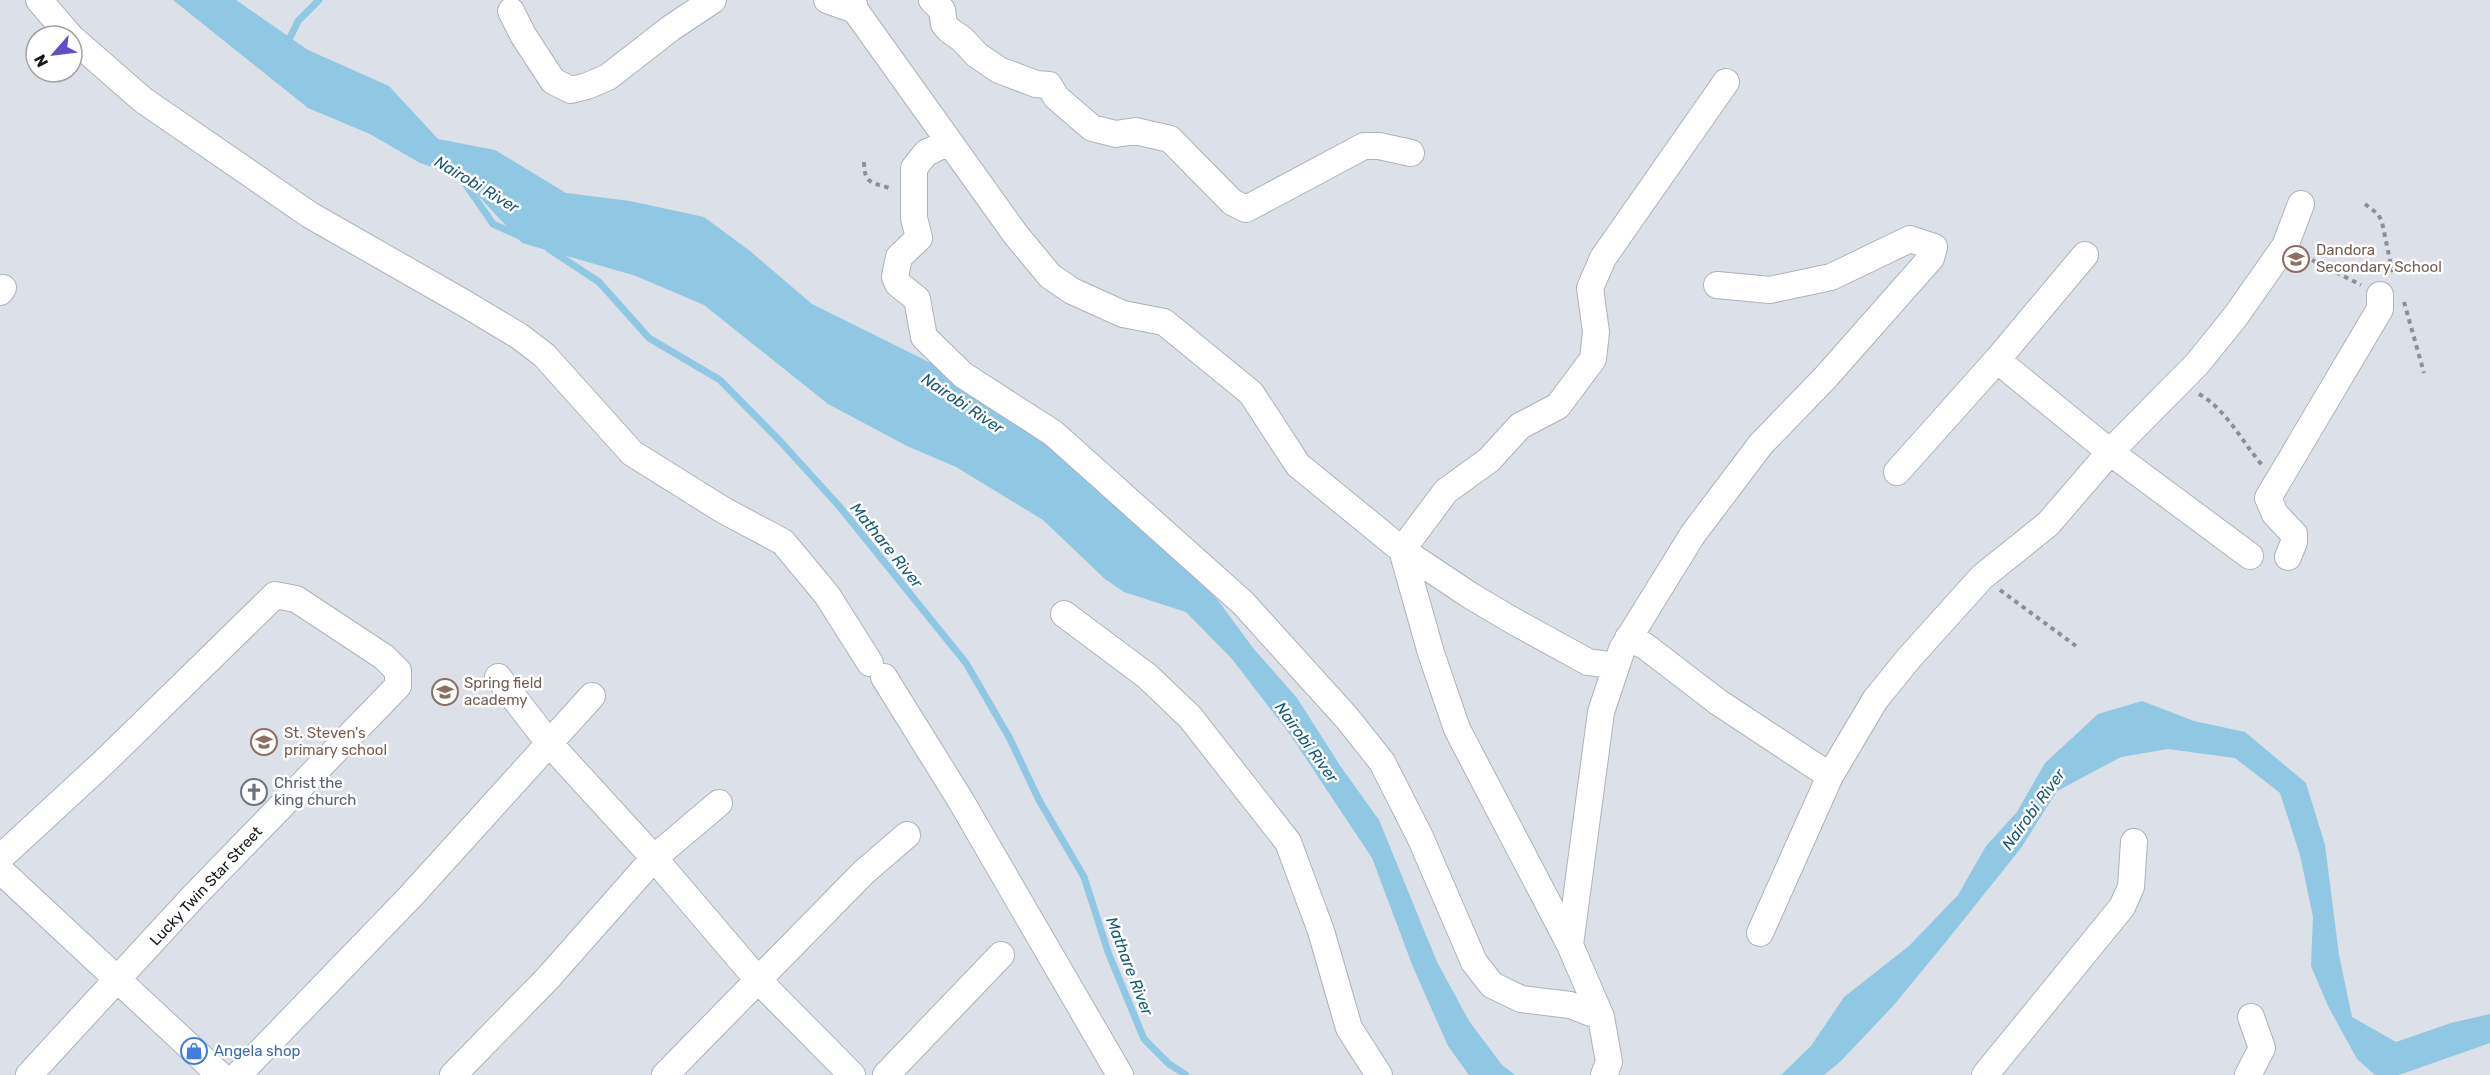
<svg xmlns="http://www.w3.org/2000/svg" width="2490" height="1075" font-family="Rubik,sans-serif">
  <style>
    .water { fill: #90c7e2 }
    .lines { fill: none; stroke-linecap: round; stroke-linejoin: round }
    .stream { stroke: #90c7e2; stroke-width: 7 }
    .minor-casing { stroke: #aeb2bb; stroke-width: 28 }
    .path { stroke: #8c8f96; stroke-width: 4; stroke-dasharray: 4.5 4.5; stroke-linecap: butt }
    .minor { stroke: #fff; stroke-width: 26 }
    .labels { text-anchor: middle; stroke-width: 5; stroke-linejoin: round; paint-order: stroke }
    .education-label { font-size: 15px; fill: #785e54; stroke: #fff; text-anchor: start }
    .worship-label { font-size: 15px; fill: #5b616d; stroke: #fff; text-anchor: start }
    .street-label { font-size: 15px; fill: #16171a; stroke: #fff }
    .shop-label { font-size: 15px; fill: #366cbe; stroke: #fff; text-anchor: start }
    .water-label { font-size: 16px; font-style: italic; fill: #165a76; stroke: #fff }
  </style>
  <rect width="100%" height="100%" fill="#dbe0e9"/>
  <path class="water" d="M 173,0 L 236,0 L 308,50 L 389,86 L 438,139 L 495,150 L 566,193 L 630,201 L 704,217 L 750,251 L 812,304 L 939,367 L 986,404 L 1085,472 L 1217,599 L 1253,648 L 1297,698 L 1341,767 L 1379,820 L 1437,962 L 1469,1021 L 1502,1065 L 1515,1075 L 1469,1075 L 1448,1046 L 1413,967 L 1372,858 L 1289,733 L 1232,659 L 1186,612 L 1124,592 L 1105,579 L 1043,520 L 956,467 L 907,446 L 828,404 L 704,305 L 636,276 L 522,243 L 460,176 L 420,163 L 370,134 L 308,108 Z
    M 2142,701 L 2194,721 L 2245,732 L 2306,783 L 2325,845 L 2339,955 L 2352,1017 L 2396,1042 L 2451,1023 L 2490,1014 L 2490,1043 L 2399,1075 L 2375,1075 L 2357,1059 L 2328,1006 L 2311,966 L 2313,917 L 2300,855 L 2280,793 L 2235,758 L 2168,749 L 2121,757 L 2057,791 L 2021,848 L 1945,943 L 1893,1006 L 1840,1062 L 1824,1075 L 1781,1075 L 1811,1046 L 1844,997 L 1909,946 L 1958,895 L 1986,846 L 2017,812 L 2045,763 L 2098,714 Z"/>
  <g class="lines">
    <path class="stream" d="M 286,46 L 298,21 L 319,0
      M 453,171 L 460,176 L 493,224 L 520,236
      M 549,249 L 599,282 L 649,338 L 720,380 L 780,441 L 839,506 L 966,663 L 1009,737 L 1039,800 L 1084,877 L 1108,952 L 1144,1039 L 1169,1064 L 1186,1075"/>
    <defs>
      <path id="minor" d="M 39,0 L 70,36
        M 827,0 L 855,10
        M 853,0 L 855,10 L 1016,235 L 1050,276 L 1072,291 L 1123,314 L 1164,322 L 1251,393 L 1298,465 L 1402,550 L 1431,653 L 1457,729 L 1570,945 L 1601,1017 L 1609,1062 L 1604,1075
        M 932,0 L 942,10 L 944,24 L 949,30 L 962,39 L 977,55 L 999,70 L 1036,84 L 1049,85 L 1056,97 L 1092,128 L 1116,134 L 1135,131 L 1170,139 L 1232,202 L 1246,209 L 1364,146 L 1379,146 L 1411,153
        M 511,11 L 523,35 L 553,81 L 571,90 L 587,86 L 608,77 L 671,28 L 713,0
        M 72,38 L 143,100 L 310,215 L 464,303 L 519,336 L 544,355 L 632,453 L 723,510 L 783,542 L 827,595 L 870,663
        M 949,142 L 926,153 L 914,168 L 914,218 L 919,238 L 899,257 L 895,277 L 898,284 L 917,299 L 924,337 L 963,375 L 1053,433 L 1243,603 L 1347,718 L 1382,762 L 1420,837 L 1474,962 L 1492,985 L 1521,999 L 1570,1005 L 1601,1017
        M 0,291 L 3,288 L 0,292
        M 1997,360 L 2110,452 L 2250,556
        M 1897,472 L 1997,360 L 2085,255
        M 2288,557 L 2294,542 L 2294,534 L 2275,514 L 2268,498 L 2380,309 L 2380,295
        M 1064,614 L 1147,676 L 1190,717 L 1288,842 L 1321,931 L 1349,1028 L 1379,1075
        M 1628,638 L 1645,646 L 1718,702 L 1830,776
        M 1616,666 L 1588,662 L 1515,622 L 1471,596 L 1402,550 L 1446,491 L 1489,460 L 1520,426 L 1558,406 L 1593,359 L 1596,332 L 1590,288 L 1603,258 L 1726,82
        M 498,677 L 549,743 L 654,858 L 758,980 L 852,1075
        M 884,677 L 961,801 L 1120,1075
        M 0,858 L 103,763 L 275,595 L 296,599 L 384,657 L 398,671 L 398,686 L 193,897 L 29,1075
        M 0,870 L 220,1075
        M 1760,933 L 1830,776 L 1875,700 L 1909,658 L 1982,577 L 2048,524 L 2110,452 L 2197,364 L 2235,317 L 2285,246 L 2301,204
        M 1570,945 L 1601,712 L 1622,649 L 1693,534 L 1761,444 L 1825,378 L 1931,258 L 1934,247 L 1910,239 L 1831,277 L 1770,290 L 1717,285
        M 238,1075 L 410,897 L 592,696
        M 453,1075 L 548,978 L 654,858 L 719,803
        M 665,1075 L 864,872 L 907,835
        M 886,1075 L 1001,955
        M 1985,1075 L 2122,907 L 2131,887 L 2134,842
        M 2248,1075 L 2262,1048 L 2251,1017"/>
    </defs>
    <use href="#minor" class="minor-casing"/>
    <path class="path" d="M 864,162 C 864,186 874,182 892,189
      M 2365,204 L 2378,214 L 2382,222 L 2393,275
      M 2304,256 L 2361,285
      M 2404,302 L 2424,373
      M 2199,394 C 2228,411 2241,441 2263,466
      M 2000,590 L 2076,646"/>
    <use href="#minor" class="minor"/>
  </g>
  <defs>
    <symbol id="school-ring" viewBox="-11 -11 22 22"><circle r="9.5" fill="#fff" stroke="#8d6e63" stroke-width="1.5"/><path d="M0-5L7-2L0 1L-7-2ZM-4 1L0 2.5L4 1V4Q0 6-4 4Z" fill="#8d6e63"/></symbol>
    <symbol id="church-ring" viewBox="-11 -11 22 22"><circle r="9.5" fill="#fff" stroke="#6b7280" stroke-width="1.5"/><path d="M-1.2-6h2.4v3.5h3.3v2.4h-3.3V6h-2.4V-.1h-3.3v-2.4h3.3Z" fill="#6b7280"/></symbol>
    <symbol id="shop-ring" viewBox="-11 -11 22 22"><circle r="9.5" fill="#fff" stroke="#3f7fe0" stroke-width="1.5"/><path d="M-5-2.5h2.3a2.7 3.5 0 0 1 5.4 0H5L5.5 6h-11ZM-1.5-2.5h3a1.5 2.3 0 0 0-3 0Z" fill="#3f7fe0"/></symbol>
  </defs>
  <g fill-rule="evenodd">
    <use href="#school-ring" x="2281" y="244" width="30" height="30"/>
    <use href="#school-ring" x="430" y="677" width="30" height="30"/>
    <use href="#school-ring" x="249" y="727" width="30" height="30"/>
    <use href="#church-ring" x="239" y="777" width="30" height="30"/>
    <use href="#shop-ring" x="179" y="1036" width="30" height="30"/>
  </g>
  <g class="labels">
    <g class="education-label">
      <text x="2316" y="255">Dandora<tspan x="2316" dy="17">Secondary School</tspan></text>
      <text x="464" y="688">Spring field<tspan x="464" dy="17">academy</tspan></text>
      <text x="284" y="738">St. Steven's<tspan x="284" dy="17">primary school</tspan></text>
    </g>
    <g class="worship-label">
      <text x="274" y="788">Christ the<tspan x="274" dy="17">king church</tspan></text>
    </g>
    <g class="street-label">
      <text transform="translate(206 886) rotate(-47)" y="5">Lucky Twin Star Street</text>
    </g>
    <g class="shop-label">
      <text x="214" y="1056">Angela shop</text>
    </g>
    <g class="water-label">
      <text transform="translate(477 184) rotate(31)" y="6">Nairobi River</text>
      <text transform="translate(963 403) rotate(34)" y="6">Nairobi River</text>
      <text transform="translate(887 545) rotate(51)" y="6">Mathare River</text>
      <text transform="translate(1307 742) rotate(54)" y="6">Nairobi River</text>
      <text transform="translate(2033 809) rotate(-54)" y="6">Nairobi River</text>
      <text transform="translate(1130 966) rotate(69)" y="6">Mathare River</text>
    </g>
  </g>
  <g transform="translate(54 54) rotate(242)"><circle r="28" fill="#ffffff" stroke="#a2a2a3" stroke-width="1.5"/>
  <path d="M0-4.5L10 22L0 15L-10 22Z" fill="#5f4fc8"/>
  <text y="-9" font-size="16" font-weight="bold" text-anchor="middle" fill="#16171a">N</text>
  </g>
</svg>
